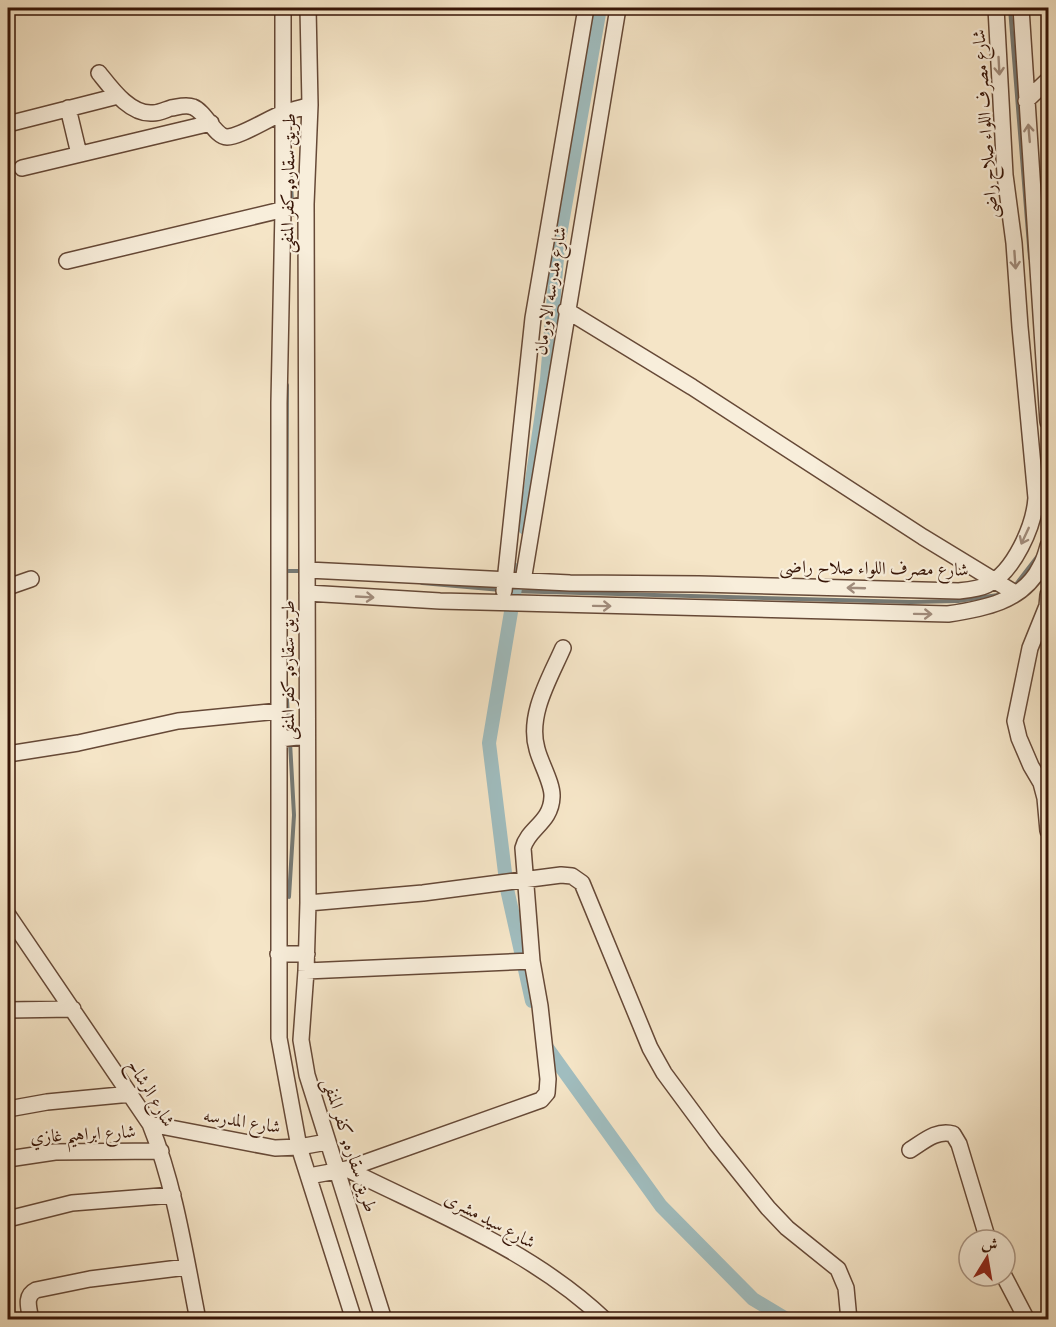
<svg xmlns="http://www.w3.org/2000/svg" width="1056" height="1327" font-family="'IM FELL DW Pica',Amiri,serif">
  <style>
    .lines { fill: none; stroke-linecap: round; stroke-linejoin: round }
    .stream { stroke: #767a75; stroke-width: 4 }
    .canal { stroke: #a0bdbf; stroke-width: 14 }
    .minor-casing { stroke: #664937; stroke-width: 18 }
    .minor { stroke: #f8eedb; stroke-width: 15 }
    .oneway { stroke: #a18c7c }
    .labels { text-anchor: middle; stroke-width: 4.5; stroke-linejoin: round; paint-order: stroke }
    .street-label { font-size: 18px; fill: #371507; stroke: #f8eedb }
  </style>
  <rect width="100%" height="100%" fill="#f5e5c7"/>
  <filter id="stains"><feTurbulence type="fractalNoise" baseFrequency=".00333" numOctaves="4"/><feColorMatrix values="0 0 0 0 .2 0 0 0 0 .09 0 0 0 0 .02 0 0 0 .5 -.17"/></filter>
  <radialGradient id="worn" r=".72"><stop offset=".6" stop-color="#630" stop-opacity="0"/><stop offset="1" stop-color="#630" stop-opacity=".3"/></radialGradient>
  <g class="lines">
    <path class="stream" d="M 1010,8 L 1030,258
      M 290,161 L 292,204
      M 1043,424 L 1048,504
      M 1042,545 L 1048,529
      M 288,571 L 299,571
      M 422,583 L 501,590
      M 1014,587 L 1037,557
      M 508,591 L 911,602 L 958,601 L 998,595
      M 286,651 L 287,385
      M 286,682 L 289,735
      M 289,897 L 294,815 L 290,742"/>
    <path class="canal" d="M 525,528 L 547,379 L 558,246 L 600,8
      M 518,570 L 489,743 L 507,889 L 532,1001
      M 543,1042 L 661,1206 L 753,1299 L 788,1320"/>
    <defs>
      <path id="minor" d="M 283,8 L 283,210 L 279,403 L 279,1038 L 299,1147 L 354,1320
        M 308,8 L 310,105 L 306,204 L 308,903 L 306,971 L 301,1040 L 307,1075 L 384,1320
        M 1021,8 L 1048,422
        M 99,73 C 111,88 130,115 153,113 C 159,113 165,110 171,108 C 178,107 186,104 193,107 C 206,112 215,137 227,137 C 240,137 269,118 283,113 C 292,110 301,108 310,105
        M 1026,101 L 1048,80
        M 68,108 L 79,154
        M 8,124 L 118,96
        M 22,168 L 211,123
        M 67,261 L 306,204
        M 566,310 L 692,387 L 923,537 L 1015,593
        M 308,570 L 570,583 L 699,584 L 959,591 C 968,590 979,589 987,585 C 1014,572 1034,526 1036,498 L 1020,327 L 1014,243 L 1005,175 L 996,8
        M 523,581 L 618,8
        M 8,587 L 31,579
        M 504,591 L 533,318 L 586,8
        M 307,593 L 440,601 L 948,614 C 982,609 1023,602 1040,567 C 1044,561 1046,553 1048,546
        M 1048,595 L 1047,606 L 1030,648 L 1015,721 L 1019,738 L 1031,766 L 1041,783 L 1045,798 L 1048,831
        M 279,739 L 307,736
        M 8,754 L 78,743 L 178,721 L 279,711
        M 308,903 L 423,893 L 561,875 L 572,876 L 582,883 L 650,1048 L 664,1073 L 715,1142 L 768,1208 L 787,1228 L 838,1269 L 846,1288 L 849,1320
        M 8,915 L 150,1124 C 175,1186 185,1254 198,1320
        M 278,954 L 307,954
        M 306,971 L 532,961
        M 8,1010 L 73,1009
        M 8,1109 L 47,1102 L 131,1094
        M 150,1124 L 275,1148 L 299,1147 L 327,1142
        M 910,1150 C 923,1142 937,1129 953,1134 L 959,1144 L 988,1240
        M 8,1159 L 55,1152 L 161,1151
        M 347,1169 C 435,1213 533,1251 605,1320
        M 309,1176 L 347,1169 L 541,1100 L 547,1093 L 548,1079 L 540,1006 L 532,961 L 523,848 C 528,828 551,823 552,797 C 553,784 540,762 537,749 C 527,715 550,678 563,648
        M 8,1219 L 72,1203 L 173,1195
        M 1004,1276 L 1027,1320
        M 31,1320 C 29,1308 24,1296 36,1290 L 90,1279 L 187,1267"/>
    </defs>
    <use href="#minor" class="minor-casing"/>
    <use href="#minor" class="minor"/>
  </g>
  <defs><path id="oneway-shaft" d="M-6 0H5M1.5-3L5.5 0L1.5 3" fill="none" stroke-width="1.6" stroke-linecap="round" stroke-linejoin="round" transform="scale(1.5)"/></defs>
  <g class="oneway">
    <use href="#oneway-shaft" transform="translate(999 66) rotate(87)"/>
    <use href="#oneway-shaft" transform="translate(1029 133) rotate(-95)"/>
    <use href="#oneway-shaft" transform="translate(1015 260) rotate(86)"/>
    <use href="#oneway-shaft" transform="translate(1025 536) rotate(115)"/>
    <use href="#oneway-shaft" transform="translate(856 588) rotate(-178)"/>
    <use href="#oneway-shaft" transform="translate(365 597) rotate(3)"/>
    <use href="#oneway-shaft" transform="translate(602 606) rotate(1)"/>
    <use href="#oneway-shaft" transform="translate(923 614) rotate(1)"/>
  </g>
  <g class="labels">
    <g class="street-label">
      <text transform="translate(985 124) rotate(-94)" y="6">شارع مصرف اللواء صلاح راضى</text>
      <text transform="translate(288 183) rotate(-89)" y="6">طريق سقاره, كفر المنفى</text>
      <text transform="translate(550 291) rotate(-81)" y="6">شارع مدرسه الاورمان</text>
      <text transform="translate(874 568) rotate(1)" y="6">شارع مصرف اللواء صلاح راضى</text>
      <text transform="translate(288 670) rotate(-90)" y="6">طريق سقاره, كفر المنفى</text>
      <text transform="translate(151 1093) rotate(59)" y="6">شارع الرشاح</text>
      <text transform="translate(242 1121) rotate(9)" y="6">شارع المدرسه</text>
      <text transform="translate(83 1134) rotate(-3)" y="6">شارع ابراهيم غازي</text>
      <text transform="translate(350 1145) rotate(72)" y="6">طريق سقاره, كفر المنفى</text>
      <text transform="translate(490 1220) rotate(28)" y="6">شارع سيد مشرى</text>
    </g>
  </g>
  <rect width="1056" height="1327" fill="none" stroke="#f5e5c7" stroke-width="30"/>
  <rect x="9" y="9" width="1038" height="1309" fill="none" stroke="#371507" stroke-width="3"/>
  <rect x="15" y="15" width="1026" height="1297" fill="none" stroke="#371507" stroke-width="1.5"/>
  <g transform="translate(987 1258) rotate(11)"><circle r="28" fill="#f8eedb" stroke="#ab9786" stroke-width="1.5"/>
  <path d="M0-4.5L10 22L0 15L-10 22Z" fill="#8f2418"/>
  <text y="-9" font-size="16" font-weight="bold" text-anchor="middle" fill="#371507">ش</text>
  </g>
  <rect width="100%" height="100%" filter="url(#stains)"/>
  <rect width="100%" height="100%" fill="url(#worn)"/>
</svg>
